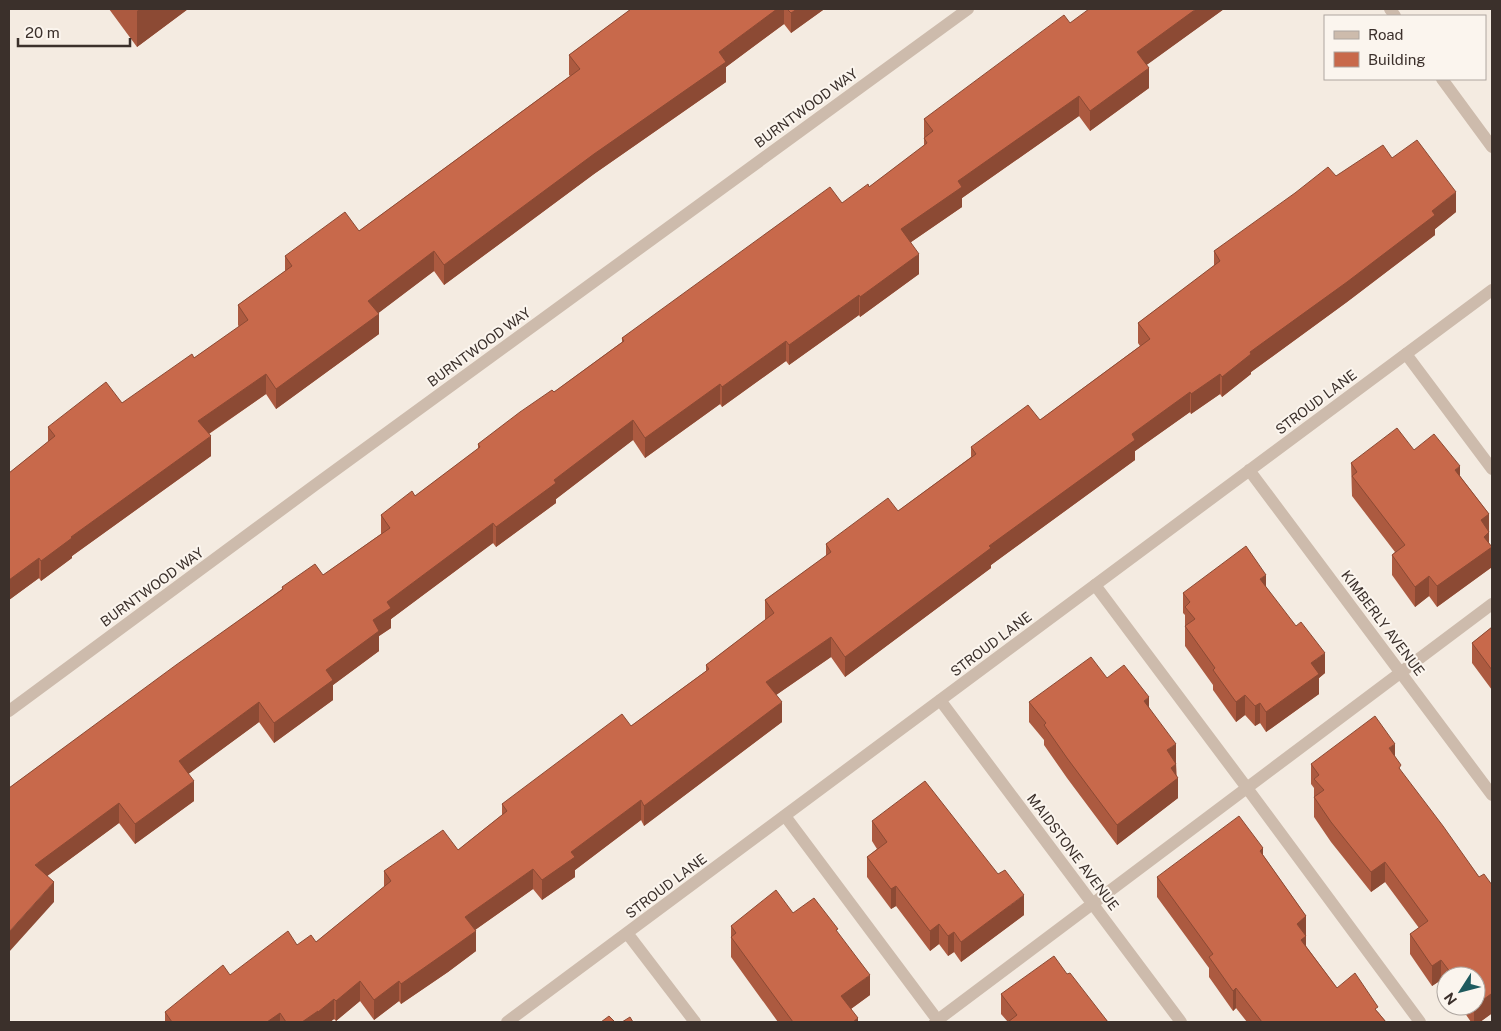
<svg xmlns="http://www.w3.org/2000/svg" width="1501" height="1031" viewBox="0 0 1501 1031" font-family="'Public Sans',sans-serif">
<rect width="100%" height="100%" fill="#f4ebe1"/>
<g fill="none" stroke-linecap="round" stroke-linejoin="round">
<path stroke="#cdbbac" stroke-width="12" d="M 1406,354 L 1492,469
M 1095,585 L 1247,788 L 1420,1022
M 785,816 L 939,1022
M 935,1022 L 1492,604"/>
<path stroke="#cdbbac" stroke-width="12" d="M 1390,9 L 1395,16
M 1442,79 L 1492,147
M 1249,470 L 1492,795
M 940,700 L 1181,1022
M 9,711 L 315,485 L 968,9
M 627,933 L 695,1022
M 507,1022 L 1492,290"/>
</g>
<path fill="#ac5a40" d="M 109,9 L 188,9 L 137,47 Z
M 630,9 L 823,9 L 823,10 L 791,33 L 784,24 L 726,67 L 726,82 L 594,174 L 444,285 L 434,271 L 378,313 L 379,334 L 276,409 L 266,394 L 209,434 L 211,456 L 72,556 L 72,558 L 41,581 L 39,578 L 9,600 L 9,473 L 48,442 L 48,427 L 122,403 L 194,358 L 239,327 L 238,325 L 238,305 L 285,271 L 285,256 L 359,231 L 570,76 L 569,75 L 569,55 L 630,10 Z
M 1224,9 L 1146,65 L 1149,88 L 1090,131 L 1079,116 L 962,198 L 962,207 L 911,242 L 919,274 L 860,317 L 859,315 L 789,365 L 786,361 L 722,407 L 720,404 L 645,458 L 633,440 L 556,499 L 556,503 L 496,547 L 493,543 L 391,619 L 391,628 L 379,636 L 379,651 L 333,685 L 333,700 L 274,743 L 259,722 L 188,774 L 194,801 L 135,844 L 119,823 L 47,876 L 54,902 L 9,788 L 282,589 L 282,587 L 323,575 L 381,534 L 381,515 L 415,496 L 478,449 L 478,444 L 554,392 L 622,342 L 622,338 L 869,187 L 924,146 L 924,119 L 1070,23 Z
M 1392,158 L 1456,212 L 1435,229 L 1435,235 L 1347,302 L 1251,372 L 1251,374 L 1222,397 L 1220,394 L 1191,414 L 1190,412 L 1135,451 L 1135,460 L 991,565 L 991,568 L 845,677 L 831,657 L 776,695 L 782,722 L 644,826 L 641,820 L 575,870 L 575,877 L 542,900 L 533,889 L 475,930 L 476,951 L 448,972 L 401,1004 L 399,1001 L 374,1020 L 360,1001 L 336,1021 L 334,1019 L 330,1022 L 165,1022 L 165,1012 L 230,975 L 297,945 L 316,942 L 384,887 L 384,871 L 458,850 L 502,815 L 502,804 L 631,726 L 706,671 L 706,665 L 765,620 L 765,600 L 826,556 L 826,544 L 898,511 L 971,457 L 971,447 L 1040,420 L 1140,346 L 1138,343 L 1138,323 L 1214,266 L 1214,251 L 1336,176 Z
M 1492,390 L 1492,413 L 1491,411 L 1491,391 Z
M 1414,450 L 1460,476 L 1489,514 L 1489,543 L 1492,567 L 1437,607 L 1429,596 L 1415,607 L 1392,575 L 1392,555 L 1395,552 L 1352,496 L 1351,463 Z
M 1266,587 L 1325,673 L 1319,678 L 1319,694 L 1266,732 L 1260,723 L 1255,726 L 1245,715 L 1236,722 L 1213,690 L 1213,685 L 1185,646 L 1185,615 L 1183,613 L 1183,593 Z
M 1492,627 L 1492,690 L 1472,663 L 1472,643 Z
M 1107,678 L 1149,707 L 1176,763 L 1178,798 L 1117,845 L 1067,778 L 1044,745 L 1044,740 L 1029,722 L 1029,702 Z
M 1395,757 L 1401,772 L 1479,877 L 1492,885 L 1492,1016 L 1491,1014 L 1480,1022 L 1471,1022 L 1460,1006 L 1476,1006 L 1476,976 L 1446,976 L 1446,986 L 1441,980 L 1432,986 L 1410,954 L 1410,934 L 1419,928 L 1385,882 L 1371,892 L 1331,842 L 1314,817 L 1314,788 L 1311,784 L 1311,764 Z
M 872,821 L 1024,915 L 961,962 L 954,952 L 948,956 L 939,944 L 930,951 L 896,906 L 891,909 L 867,877 L 867,857 L 877,849 L 872,841 Z
M 1263,855 L 1306,916 L 1306,946 L 1337,988 L 1378,1012 L 1386,1022 L 1247,1022 L 1236,1008 L 1233,1011 L 1209,977 L 1209,968 L 1157,897 L 1157,877 Z
M 793,913 L 838,933 L 870,995 L 851,1009 L 858,1022 L 778,1022 L 731,957 L 731,926 Z
M 1067,974 L 1108,1022 L 1008,1022 L 1001,1014 L 1001,994 Z"/>
<path fill="#8c4a34" d="M 140,9 L 188,9 L 137,47 L 137,11 Z
M 777,9 L 784,9 L 784,24 L 726,67 L 726,82 L 594,174 L 444,285 L 444,265 L 719,52 Z
M 797,9 L 823,9 L 823,10 L 791,33 L 791,13 Z
M 1196,9 L 1224,9 L 1137,72 L 1137,52 Z
M 1149,68 L 1149,88 L 1090,131 L 1090,111 Z
M 1079,96 L 1079,116 L 962,198 L 962,207 L 901,249 L 901,229 L 958,181 Z
M 1456,192 L 1456,212 L 1435,229 L 1435,235 L 1347,302 L 1251,372 L 1251,374 L 1222,397 L 1222,377 L 1250,352 Z
M 434,251 L 434,271 L 368,321 L 368,301 Z
M 919,254 L 919,274 L 860,317 L 860,297 Z
M 859,295 L 859,315 L 789,365 L 789,345 Z
M 379,314 L 379,334 L 276,409 L 276,389 Z
M 786,341 L 786,361 L 722,407 L 722,387 Z
M 266,374 L 266,394 L 198,441 L 198,421 Z
M 1220,374 L 1220,394 L 1191,414 L 1191,394 Z
M 720,384 L 720,404 L 645,458 L 645,438 Z
M 1190,392 L 1190,412 L 1135,451 L 1135,460 L 991,565 L 991,568 L 845,677 L 845,657 L 989,546 L 1132,434 Z
M 633,420 L 633,440 L 556,499 L 556,503 L 496,547 L 496,527 L 554,480 Z
M 211,436 L 211,456 L 72,556 L 72,558 L 41,581 L 41,561 L 71,537 Z
M 1460,466 L 1460,486 L 1455,470 Z
M 1489,514 L 1489,548 L 1492,547 L 1492,567 L 1437,607 L 1437,586 L 1481,520 Z
M 493,523 L 493,543 L 391,619 L 391,628 L 379,636 L 379,651 L 333,685 L 333,700 L 274,743 L 274,723 L 326,670 L 373,620 L 387,602 Z
M 39,558 L 39,578 L 9,600 L 9,580 Z
M 1266,575 L 1266,595 L 1260,579 Z
M 1429,576 L 1429,596 L 1415,607 L 1415,587 Z
M 831,637 L 831,657 L 766,702 L 766,682 Z
M 1325,653 L 1325,673 L 1319,678 L 1319,694 L 1266,732 L 1266,712 L 1311,663 Z
M 1245,695 L 1245,715 L 1236,722 L 1236,702 Z
M 1149,697 L 1149,717 L 1144,701 Z
M 259,702 L 259,722 L 179,781 L 179,761 Z
M 782,702 L 782,722 L 644,826 L 644,806 Z
M 1260,703 L 1260,723 L 1255,726 L 1255,706 Z
M 1176,744 L 1176,764 L 1167,750 Z
M 1395,744 L 1395,764 L 1389,748 Z
M 1176,764 L 1176,780 L 1178,778 L 1178,798 L 1117,845 L 1117,825 L 1171,768 Z
M 194,781 L 194,801 L 135,844 L 135,824 Z
M 641,800 L 641,820 L 575,870 L 575,877 L 542,900 L 542,880 L 571,852 Z
M 119,803 L 119,823 L 35,885 L 35,865 Z
M 1263,848 L 1263,868 L 1260,851 Z
M 1385,862 L 1385,882 L 1371,892 L 1371,872 Z
M 533,869 L 533,889 L 465,937 L 465,917 Z
M 54,882 L 54,902 L 9,952 L 9,932 Z
M 896,886 L 896,906 L 891,909 L 891,889 Z
M 1024,895 L 1024,915 L 961,962 L 961,942 Z
M 1306,916 L 1306,956 L 1297,924 Z
M 939,924 L 939,944 L 930,951 L 930,931 Z
M 476,931 L 476,951 L 448,972 L 401,1004 L 401,984 Z
M 954,932 L 954,952 L 948,956 L 948,936 Z
M 1441,960 L 1441,980 L 1432,986 L 1432,966 Z
M 870,975 L 870,995 L 841,1016 L 841,996 Z
M 360,981 L 360,1001 L 336,1021 L 336,1001 Z
M 399,981 L 399,1001 L 374,1020 L 374,1000 Z
M 1236,988 L 1236,1008 L 1233,1011 L 1233,991 Z
M 1491,994 L 1491,1014 L 1480,1022 L 1474,1022 L 1474,1006 L 1476,1006 L 1476,1005 Z
M 334,999 L 334,1019 L 330,1022 L 318,1022 L 318,1012 Z
M 318,1011 L 318,1022 L 302,1022 Z
M 280,1013 L 280,1022 L 267,1022 Z
M 858,1018 L 858,1022 L 853,1022 Z"/>
<path fill="#c8694b" stroke="#8c4a34" d="M 631,9 L 777,9 L 719,52 L 726,62 L 594,154 L 444,265 L 434,251 L 368,301 L 379,314 L 276,389 L 266,374 L 198,421 L 211,436 L 71,537 L 72,538 L 41,561 L 39,558 L 9,580 L 9,473 L 55,436 L 48,427 L 106,382 L 122,403 L 192,354 L 194,358 L 248,320 L 238,305 L 292,266 L 285,256 L 345,212 L 359,231 L 580,69 L 569,55 Z
M 787,9 L 797,9 L 791,13 Z
M 1089,9 L 1196,9 L 1137,52 L 1149,68 L 1090,111 L 1079,96 L 958,181 L 962,187 L 901,229 L 919,254 L 860,297 L 859,295 L 789,345 L 786,341 L 722,387 L 720,384 L 645,438 L 633,420 L 554,480 L 556,483 L 496,527 L 493,523 L 387,602 L 391,608 L 373,620 L 379,631 L 326,670 L 333,680 L 274,723 L 259,702 L 179,761 L 194,781 L 135,824 L 119,803 L 35,865 L 54,882 L 9,932 L 9,788 L 176,665 L 283,589 L 282,587 L 315,564 L 323,575 L 390,528 L 381,515 L 412,491 L 415,496 L 480,447 L 478,444 L 520,412 L 552,390 L 554,392 L 624,341 L 622,338 L 830,187 L 842,203 L 868,184 L 869,187 L 927,143 L 924,138 L 933,131 L 924,119 L 1064,15 L 1070,23 Z
M 1417,140 L 1456,192 L 1432,211 L 1435,215 L 1347,282 L 1250,352 L 1251,354 L 1222,377 L 1220,374 L 1191,394 L 1190,392 L 1132,434 L 1135,440 L 989,546 L 991,548 L 845,657 L 831,637 L 766,682 L 782,702 L 644,806 L 641,800 L 571,852 L 575,857 L 542,880 L 533,869 L 465,917 L 476,931 L 448,951 L 401,984 L 399,981 L 374,1000 L 360,981 L 336,1001 L 334,999 L 318,1012 L 318,1011 L 302,1022 L 286,1022 L 280,1013 L 267,1022 L 172,1022 L 165,1012 L 223,965 L 230,975 L 288,931 L 297,945 L 311,935 L 316,942 L 391,881 L 384,871 L 443,830 L 458,850 L 507,811 L 502,804 L 622,714 L 631,726 L 709,669 L 706,665 L 774,613 L 765,600 L 831,552 L 826,544 L 888,498 L 898,511 L 976,454 L 971,447 L 1028,405 L 1040,420 L 1150,339 L 1138,323 L 1220,261 L 1214,251 L 1295,193 L 1328,167 L 1336,176 L 1383,145 L 1392,158 Z
M 1397,428 L 1414,450 L 1434,434 L 1460,466 L 1455,470 L 1489,514 L 1481,520 L 1489,532 L 1484,537 L 1492,547 L 1437,586 L 1429,576 L 1415,587 L 1392,555 L 1405,545 L 1352,476 L 1357,472 L 1351,463 Z
M 1246,546 L 1266,575 L 1260,579 L 1296,626 L 1301,622 L 1325,653 L 1311,663 L 1319,674 L 1266,712 L 1260,703 L 1255,706 L 1245,695 L 1236,702 L 1213,670 L 1215,668 L 1185,626 L 1195,619 L 1185,607 L 1190,602 L 1183,593 Z
M 1492,627 L 1492,670 L 1472,643 Z
M 1091,657 L 1107,678 L 1124,665 L 1149,697 L 1144,701 L 1176,744 L 1167,750 L 1176,764 L 1171,768 L 1178,778 L 1117,825 L 1067,758 L 1044,725 L 1046,723 L 1029,702 Z
M 1375,716 L 1395,744 L 1389,748 L 1401,765 L 1399,768 L 1443,826 L 1479,877 L 1484,874 L 1492,885 L 1492,996 L 1491,994 L 1476,1005 L 1476,976 L 1453,976 L 1441,960 L 1432,966 L 1410,934 L 1428,921 L 1385,862 L 1371,872 L 1331,822 L 1314,797 L 1324,790 L 1314,779 L 1319,775 L 1311,764 Z
M 925,781 L 998,874 L 1005,870 L 1024,895 L 961,942 L 954,932 L 948,936 L 939,924 L 930,931 L 896,886 L 891,889 L 867,857 L 887,842 L 872,821 Z
M 1239,816 L 1263,848 L 1260,851 L 1306,916 L 1297,924 L 1306,936 L 1301,940 L 1337,988 L 1355,973 L 1378,1007 L 1375,1009 L 1386,1022 L 1262,1022 L 1236,988 L 1233,991 L 1209,957 L 1213,954 L 1157,877 Z
M 776,890 L 793,913 L 814,898 L 838,929 L 836,930 L 870,975 L 841,996 L 858,1018 L 853,1022 L 793,1022 L 731,937 L 736,933 L 731,926 Z
M 1054,956 L 1067,974 L 1070,973 L 1108,1022 L 1008,1022 L 1017,1015 L 1001,994 Z
M 609,1016 L 615,1022 L 601,1022 Z
M 630,1017 L 633,1022 L 622,1022 Z"/>
<g text-anchor="middle" dominant-baseline="central" stroke-width="4" stroke-linejoin="round" paint-order="stroke">
<g font-size="14" fill="#3b302b" stroke="#fbf5ee">
<text transform="translate(806 108) rotate(-36)">BURNTWOOD WAY</text>
<text transform="translate(479 347) rotate(-36)">BURNTWOOD WAY</text>
<text transform="translate(1316 402) rotate(-37)">STROUD LANE</text>
<text transform="translate(152 587) rotate(-36)">BURNTWOOD WAY</text>
<text transform="translate(1383 623) rotate(53)">KIMBERLY AVENUE</text>
<text transform="translate(991 644) rotate(-37)">STROUD LANE</text>
<text transform="translate(1073 852) rotate(53)">MAIDSTONE AVENUE</text>
<text transform="translate(666 886) rotate(-37)">STROUD LANE</text>
</g>
</g>
<rect width="1501" height="1031" fill="none" stroke="#3b302b" stroke-width="20"/>
<rect x="1324" y="15" width="162" height="65" fill="#fbf5ee" stroke="#aea6a0"/>
<rect x="1334" y="31" width="25" height="8" fill="#cdbbac" stroke="#aea6a0"/>
<text x="1368" y="40" font-size="15" fill="#3b302b">Road</text>
<rect x="1334" y="52" width="25" height="15" fill="#c8694b" stroke="#aea6a0"/>
<text x="1368" y="65" font-size="15" fill="#3b302b">Building</text>
<g transform="translate(1461 991) rotate(234)"><circle r="24" fill="#fbf5ee" stroke="#aea6a0"/>
<path d="M0-4L9 19L0 12L-9 19Z" fill="#1f5a5e"/>
<text y="-8" font-size="14" font-weight="bold" text-anchor="middle" fill="#3b302b">N</text>
</g>
<path d="M18 38v8h112v-8" fill="none" stroke="#3b302b" stroke-width="2.5"/>
<text x="25" y="38" font-size="15" fill="#3b302b" stroke="#fbf5ee" stroke-width="4" paint-order="stroke">20 m</text>
</svg>
